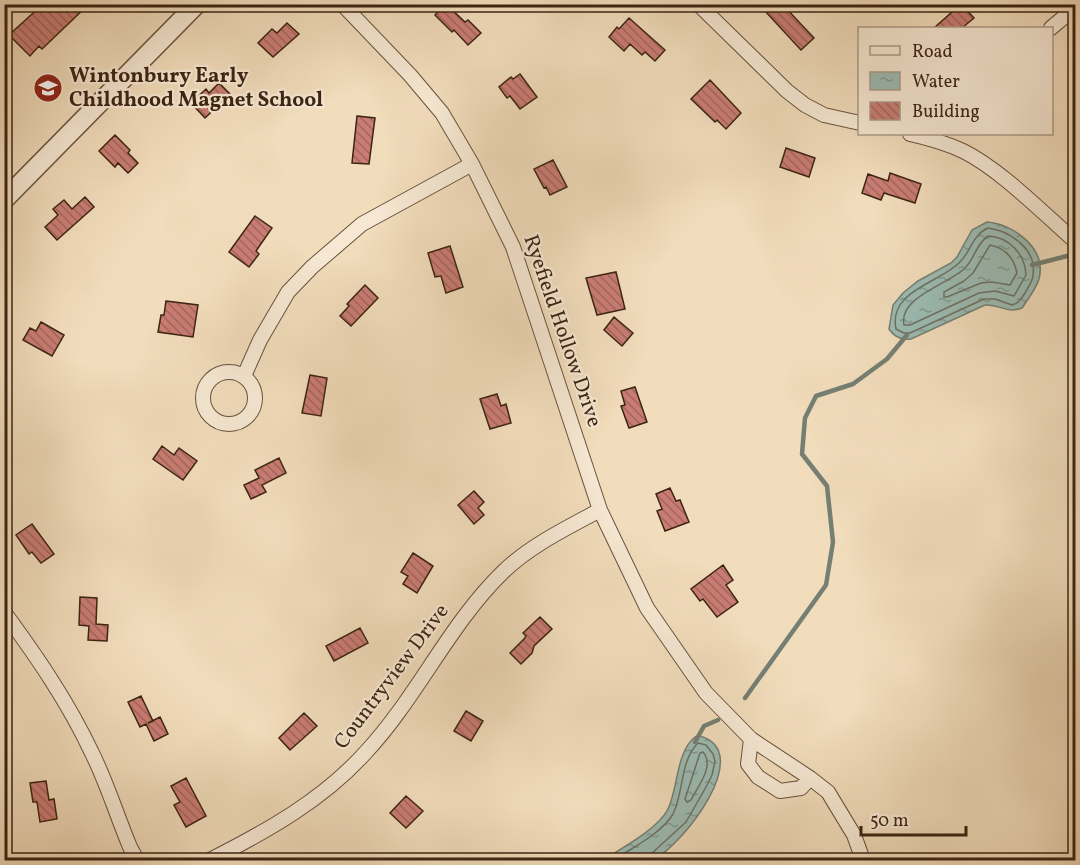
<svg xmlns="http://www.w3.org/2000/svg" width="1080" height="865" viewBox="0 0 1080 865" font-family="Vollkorn,serif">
<defs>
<pattern id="water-ripples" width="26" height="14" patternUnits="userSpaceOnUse" patternTransform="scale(1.5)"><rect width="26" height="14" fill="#9bbbb3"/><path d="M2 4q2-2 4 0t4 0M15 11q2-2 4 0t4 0" fill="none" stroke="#809890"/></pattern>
<pattern id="building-back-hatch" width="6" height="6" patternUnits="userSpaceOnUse" patternTransform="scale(1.5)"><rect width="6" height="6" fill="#c97c73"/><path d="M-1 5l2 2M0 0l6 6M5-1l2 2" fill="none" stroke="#a4655d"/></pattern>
</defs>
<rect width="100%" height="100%" fill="#f1dcbb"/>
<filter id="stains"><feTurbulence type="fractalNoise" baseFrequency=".00333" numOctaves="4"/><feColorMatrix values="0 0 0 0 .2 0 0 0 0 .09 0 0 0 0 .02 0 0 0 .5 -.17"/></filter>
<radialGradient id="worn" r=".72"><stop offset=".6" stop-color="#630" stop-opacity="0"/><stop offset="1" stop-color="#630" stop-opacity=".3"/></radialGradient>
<path fill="url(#water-ripples)" stroke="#757f73" stroke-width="1.5" d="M 987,222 C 1013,224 1047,248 1039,279 C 1036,289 1028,299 1022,308 C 1006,314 1001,304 985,305 L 911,339 C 902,340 894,337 889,329 L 893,305 L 903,293 L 918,281 L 951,263 L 957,257 L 972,230 Z
M 700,736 C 756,752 682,846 654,859 C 644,864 615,861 603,860 C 622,848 658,829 668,809 C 678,789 676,752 695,737 Z"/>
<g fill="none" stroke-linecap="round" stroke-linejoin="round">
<path stroke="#6c7063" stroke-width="1.5" d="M 988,228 C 1010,231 1037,249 1033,275 C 1033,281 1028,287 1025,293 C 1021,299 1019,303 1012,305 L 995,299 L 984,299 L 910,333 L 904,333 L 896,329 C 888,291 939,283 959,263 C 971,252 972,235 988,228 Z
M 988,236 C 1009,237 1025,254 1026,275 L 1014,296 L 995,291 L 979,293 L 910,325 L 904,325 C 898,296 951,284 966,267 C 975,257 977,243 988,236 Z
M 990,245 C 1005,248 1014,258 1017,273 L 1010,285 L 992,282 L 981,283 L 947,297 L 944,297 L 944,292 L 964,281 L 973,273 Z
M 703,752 C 715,766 698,786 691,800 L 687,802 L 685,799 L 700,753 Z
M 614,860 C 633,847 661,834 673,814 C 684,792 680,760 698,743 L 706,745 L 713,754 L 715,761 L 712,775 L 706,787 L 686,822 L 651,854 L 649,860"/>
<path stroke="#757f73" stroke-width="4.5" d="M 1032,265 L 1067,256
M 745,698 L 826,585 L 833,542 L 827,486 L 802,454 L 805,418 L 816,396 L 853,384 L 887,359 L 907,335
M 695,742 L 704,726 L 718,720"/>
</g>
<path fill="url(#building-back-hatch)" stroke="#3c2413" stroke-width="1.5" d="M 43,4 L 89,4 L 42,49 L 39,46 L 30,56 L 9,35 Z
M 446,4 L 465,22 L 468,20 L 481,33 L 468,45 L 454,30 L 452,32 L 435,15 Z
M 772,4 L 782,4 L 814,38 L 801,50 L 765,11 Z
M 961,4 L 974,18 L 962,28 L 934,28 Z
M 629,18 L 665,50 L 655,61 L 645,52 L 642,55 L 630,44 L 624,51 L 609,37 L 617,27 L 619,29 Z
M 287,23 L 299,34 L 273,57 L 258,43 L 272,29 L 277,33 Z
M 520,74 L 537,97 L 520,109 L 510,96 L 507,98 L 499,87 L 511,77 L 513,79 Z
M 710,80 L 741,113 L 726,129 L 717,120 L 715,122 L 691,99 Z
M 219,83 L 230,94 L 205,118 L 191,103 L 206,89 L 209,93 Z
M 357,116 L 375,118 L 369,164 L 352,163 Z
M 115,135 L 130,150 L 128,153 L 138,163 L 128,173 L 118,163 L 115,167 L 99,151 Z
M 786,148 L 815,158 L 809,177 L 780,167 Z
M 553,160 L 567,187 L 550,195 L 546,187 L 544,188 L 534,169 Z
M 890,173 L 921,184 L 915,203 L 884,193 L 881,200 L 862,193 L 868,174 L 888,181 Z
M 85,197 L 94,207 L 57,240 L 45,227 L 58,215 L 53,209 L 64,200 L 72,209 Z
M 255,216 L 272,228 L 256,251 L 259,254 L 249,267 L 229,252 Z
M 450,246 L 463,287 L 446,293 L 441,276 L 435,277 L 428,253 Z
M 616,272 L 625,309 L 597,315 L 586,278 Z
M 365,285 L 378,298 L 351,326 L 340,316 L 349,306 L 347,304 Z
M 166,301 L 198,305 L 193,337 L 158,332 L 161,315 L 164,315 Z
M 614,317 L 633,333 L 622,346 L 604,330 Z
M 41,322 L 64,335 L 52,356 L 23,340 L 30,328 L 36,331 Z
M 310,375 L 327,378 L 321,416 L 302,413 Z
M 635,387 L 647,422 L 629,428 L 621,406 L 625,405 L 621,391 Z
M 497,394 L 501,406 L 506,404 L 511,423 L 490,429 L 480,399 Z
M 162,446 L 174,455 L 179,448 L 197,461 L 183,480 L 153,459 Z
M 279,458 L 286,473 L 262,485 L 266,492 L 251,499 L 244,485 L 259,478 L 255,470 Z
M 670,488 L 676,501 L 680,500 L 689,522 L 665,531 L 657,511 L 662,509 L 656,494 Z
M 474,491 L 484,502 L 478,508 L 484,515 L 474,524 L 458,505 Z
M 32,524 L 54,554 L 41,563 L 32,552 L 29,554 L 16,535 Z
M 413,553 L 433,566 L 417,593 L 403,584 L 408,576 L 401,572 Z
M 723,565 L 733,580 L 726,585 L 738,602 L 717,617 L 703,599 L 700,601 L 691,589 Z
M 80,597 L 97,598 L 96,624 L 108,625 L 107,641 L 88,640 L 89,626 L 79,625 Z
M 540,617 L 552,629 L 534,646 L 532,653 L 521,664 L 510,653 L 524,639 L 526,636 L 523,633 Z
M 360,628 L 368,643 L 334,661 L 326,646 Z
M 141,696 L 153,721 L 148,723 L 160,717 L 168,734 L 154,741 L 146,724 L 140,727 L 128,702 Z
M 466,711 L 483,721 L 471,741 L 454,731 Z
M 304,713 L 317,726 L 290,750 L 279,738 Z
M 186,778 L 206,816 L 186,827 L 174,805 L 180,802 L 171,786 Z
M 46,781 L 49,800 L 54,799 L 57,819 L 40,822 L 37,802 L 33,802 L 30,783 Z
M 406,796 L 423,811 L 406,828 L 390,813 Z"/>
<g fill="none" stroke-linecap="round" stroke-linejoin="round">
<g stroke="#69523d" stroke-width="16">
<path id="minor" d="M 342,4 L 410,75 L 442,113 L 472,164 L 513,247 L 600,510 L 647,608 L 706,693 L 751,739 L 810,778
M 698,4 L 787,91 L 805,105 L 824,115 L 860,123
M 1051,28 L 1076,7
M 910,134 C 928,138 946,143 963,151 C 1000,169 1044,214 1076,242
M203 398a26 26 0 1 1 52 0a26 26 0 1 1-52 0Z
M 244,376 L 260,340 L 288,292 L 312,267 L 362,224 L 472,164
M 4,612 C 37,657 68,702 92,753 C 107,783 117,816 130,847 L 137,860
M 751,739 L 748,764 L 758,777 L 780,791 L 801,788 L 810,778 L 828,792 L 854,835 L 863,860
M 210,860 C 267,831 323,800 366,752 C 418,696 449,624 504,571 C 531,545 567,528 600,510"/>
</g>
<g stroke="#69523d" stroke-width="21">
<path id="tertiary" d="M 4,200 L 197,4"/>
</g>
<use href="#minor" stroke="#f6e8d3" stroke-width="14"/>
<use href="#tertiary" stroke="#f6e8d3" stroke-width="18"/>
</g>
<defs>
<g id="school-disc" transform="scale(1.5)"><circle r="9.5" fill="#8f2418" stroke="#f6e8d3"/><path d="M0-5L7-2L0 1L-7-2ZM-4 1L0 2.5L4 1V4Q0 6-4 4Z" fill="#fff"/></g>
</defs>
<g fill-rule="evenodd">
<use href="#school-disc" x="48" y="88"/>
</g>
<g text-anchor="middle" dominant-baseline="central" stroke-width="4.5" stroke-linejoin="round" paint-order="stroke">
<g font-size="21" font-weight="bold" fill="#3c2413" stroke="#f6e8d3" text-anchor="start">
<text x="69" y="76">Wintonbury Early<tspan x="69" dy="24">Childhood Magnet School</tspan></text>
</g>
<g font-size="21" fill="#3c2413" stroke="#f6e8d3">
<text transform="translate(562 331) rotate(71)">Ryefield Hollow Drive</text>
<text transform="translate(392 677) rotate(-53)">Countryview Drive</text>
</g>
</g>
<rect width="1080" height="865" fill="none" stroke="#f1dcbb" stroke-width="24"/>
<rect x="6" y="6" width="1068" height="853" fill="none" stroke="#3c2413" stroke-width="3"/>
<rect x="12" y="12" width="1056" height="841" fill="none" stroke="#3c2413" stroke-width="1.5"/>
<rect x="858" y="27" width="195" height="108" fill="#f6e8d3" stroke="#ac9a86" stroke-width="1.5"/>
<rect x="870" y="46" width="30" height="9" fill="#f6e8d3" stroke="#ac9a86" stroke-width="1.5"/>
<text x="912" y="57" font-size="18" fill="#3c2413">Road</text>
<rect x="870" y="72" width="30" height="18" fill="url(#water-ripples)" stroke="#ac9a86" stroke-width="1.5"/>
<text x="912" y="87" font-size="18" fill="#3c2413">Water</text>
<rect x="870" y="102" width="30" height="18" fill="url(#building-back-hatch)" stroke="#ac9a86" stroke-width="1.5"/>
<text x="912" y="117" font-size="18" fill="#3c2413">Building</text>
<path d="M861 826v9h105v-9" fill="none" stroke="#3c2413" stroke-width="3"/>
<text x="870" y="826" font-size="18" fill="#3c2413" stroke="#f6e8d3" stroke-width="4.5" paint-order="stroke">50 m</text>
<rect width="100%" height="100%" filter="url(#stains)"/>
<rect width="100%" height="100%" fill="url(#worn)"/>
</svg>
